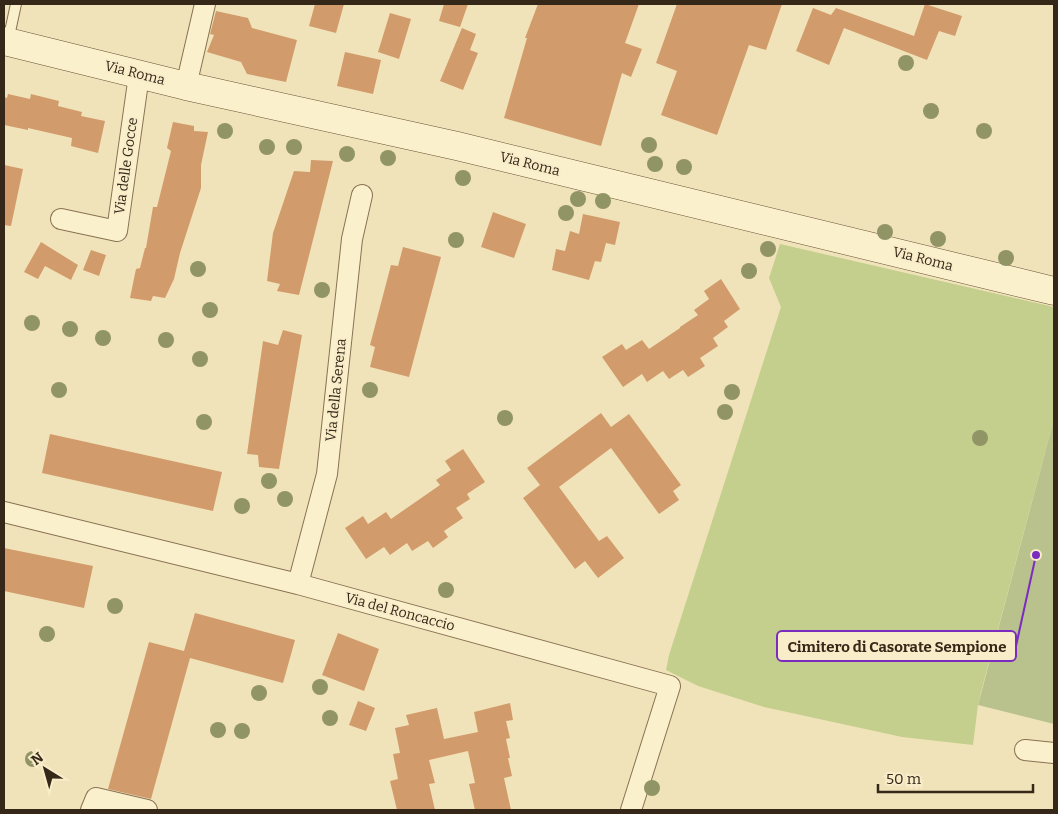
<svg xmlns="http://www.w3.org/2000/svg" width="1058" height="814" viewBox="0 0 1058 814" font-family="Bitter,serif">
<rect width="100%" height="100%" fill="#f1e3b9"/>
<path fill="#c4cf8d" d="M 780,244 L 1054,307 L 1054,419 L 981,692 L 978,705 L 973,745 L 902,737 L 764,707 L 698,686 L 666,670 L 669,655 L 781,307 L 769,278 Z"/>
<path fill="#b9c28d" d="M 1054,419 L 1054,724 L 978,705 Z"/>
<path fill="#d29b6b" d="M 315,4 L 344,4 L 336,33 L 309,26 Z
M 444,4 L 468,4 L 460,27 L 439,21 Z
M 538,4 L 639,4 L 625,43 L 642,49 L 631,77 L 622,73 L 601,146 L 504,118 L 527,38 L 525,38 Z
M 677,4 L 782,4 L 766,50 L 749,45 L 717,135 L 661,115 L 677,71 L 656,63 Z
M 925,4 L 962,16 L 955,36 L 939,31 L 927,60 L 844,28 L 829,65 L 796,51 L 813,8 L 831,15 L 836,8 L 914,36 Z
M 216,11 L 248,18 L 252,28 L 297,40 L 286,82 L 247,74 L 241,62 L 207,52 L 214,35 L 210,34 Z
M 390,13 L 411,19 L 399,59 L 378,52 Z
M 462,28 L 476,34 L 470,50 L 478,53 L 463,90 L 440,81 Z
M 345,52 L 381,60 L 373,94 L 337,86 Z
M 8,94 L 30,99 L 31,94 L 59,101 L 58,106 L 82,112 L 81,116 L 105,121 L 98,153 L 71,146 L 72,138 L 28,128 L 28,130 L 4,125 L 4,97 L 7,98 Z
M 173,122 L 194,126 L 194,131 L 208,132 L 201,165 L 201,188 L 180,253 L 174,279 L 165,298 L 153,296 L 151,301 L 130,298 L 136,269 L 140,268 L 145,248 L 146,248 L 153,207 L 157,207 L 171,151 L 167,148 Z
M 311,160 L 333,161 L 299,295 L 277,291 L 280,284 L 267,281 L 273,233 L 294,171 L 310,172 Z
M 4,165 L 23,169 L 11,226 L 4,225 Z
M 493,212 L 526,224 L 514,258 L 481,247 Z
M 583,214 L 620,222 L 615,245 L 606,243 L 601,262 L 595,261 L 589,280 L 552,270 L 556,249 L 565,251 L 570,231 L 579,234 Z
M 41,242 L 78,265 L 71,280 L 45,266 L 38,279 L 24,272 Z
M 403,247 L 441,257 L 409,377 L 370,367 L 375,347 L 370,345 L 391,265 L 398,266 Z
M 91,250 L 106,255 L 99,276 L 83,270 Z
M 721,279 L 740,309 L 724,321 L 728,327 L 713,338 L 718,346 L 700,358 L 705,366 L 688,377 L 683,370 L 669,379 L 663,371 L 647,382 L 642,374 L 623,387 L 602,357 L 622,344 L 626,350 L 642,340 L 649,349 L 680,328 L 680,327 L 698,315 L 694,310 L 709,299 L 704,291 Z
M 283,330 L 302,335 L 279,469 L 259,467 L 258,455 L 247,454 L 263,341 L 278,345 Z
M 601,413 L 611,427 L 629,414 L 681,485 L 673,491 L 679,500 L 659,514 L 611,448 L 559,487 L 599,541 L 607,536 L 624,558 L 598,578 L 585,561 L 575,569 L 523,498 L 540,485 L 527,468 Z
M 50,434 L 222,472 L 213,511 L 42,473 Z
M 463,449 L 485,482 L 467,494 L 470,499 L 456,508 L 463,518 L 444,531 L 448,537 L 433,548 L 428,541 L 412,551 L 407,543 L 390,555 L 384,547 L 366,559 L 345,528 L 363,516 L 368,524 L 386,512 L 391,519 L 440,485 L 436,480 L 451,470 L 445,461 Z
M 4,548 L 93,566 L 84,608 L 4,591 Z
M 195,613 L 295,640 L 283,683 L 190,658 L 151,799 L 108,789 L 149,642 L 184,651 Z
M 338,633 L 379,649 L 364,691 L 322,675 Z
M 358,701 L 375,708 L 366,731 L 349,725 Z
M 510,703 L 513,720 L 506,721 L 510,738 L 506,739 L 510,758 L 508,758 L 512,776 L 504,778 L 511,810 L 475,810 L 469,784 L 475,783 L 468,751 L 429,760 L 435,783 L 429,784 L 435,810 L 397,810 L 390,781 L 398,779 L 393,754 L 400,753 L 395,728 L 409,725 L 406,715 L 437,708 L 444,739 L 478,732 L 474,712 Z"/>
<g fill="none" stroke-linecap="round" stroke-linejoin="round">
<g stroke="#887253" stroke-width="12">
<path id="lane" d="M 8,41 L 16,4"/>
</g>
<g stroke="#887253" stroke-width="22">
<path id="street" d="M 186,86 L 205,4
M 61,219 L 117,231 L 139,75
M 4,512 L 298,584 L 670,686 L 631,810
M 298,584 L 327,474 L 352,239 L 362,195
M 1025,750 L 1054,753
M 91,810 L 96,798 L 147,810"/>
</g>
<g stroke="#695236" stroke-width="29">
<path id="secondary" d="M 4,41 L 186,86 L 457,146 L 1054,291"/>
</g>
<use href="#lane" stroke="#fbf0cc" stroke-width="10"/>
<use href="#street" stroke="#fbf0cc" stroke-width="20"/>
<use href="#secondary" stroke="#fbf0cc" stroke-width="28"/>
</g>
<g fill="#919464">
<circle cx="906" cy="63" r="8"/>
<circle cx="931" cy="111" r="8"/>
<circle cx="225" cy="131" r="8"/>
<circle cx="984" cy="131" r="8"/>
<circle cx="649" cy="145" r="8"/>
<circle cx="267" cy="147" r="8"/>
<circle cx="294" cy="147" r="8"/>
<circle cx="347" cy="154" r="8"/>
<circle cx="388" cy="158" r="8"/>
<circle cx="655" cy="164" r="8"/>
<circle cx="684" cy="167" r="8"/>
<circle cx="463" cy="178" r="8"/>
<circle cx="578" cy="199" r="8"/>
<circle cx="603" cy="201" r="8"/>
<circle cx="566" cy="213" r="8"/>
<circle cx="885" cy="232" r="8"/>
<circle cx="938" cy="239" r="8"/>
<circle cx="456" cy="240" r="8"/>
<circle cx="768" cy="249" r="8"/>
<circle cx="1006" cy="258" r="8"/>
<circle cx="198" cy="269" r="8"/>
<circle cx="749" cy="271" r="8"/>
<circle cx="322" cy="290" r="8"/>
<circle cx="210" cy="310" r="8"/>
<circle cx="32" cy="323" r="8"/>
<circle cx="70" cy="329" r="8"/>
<circle cx="103" cy="338" r="8"/>
<circle cx="166" cy="340" r="8"/>
<circle cx="200" cy="359" r="8"/>
<circle cx="59" cy="390" r="8"/>
<circle cx="370" cy="390" r="8"/>
<circle cx="732" cy="392" r="8"/>
<circle cx="725" cy="412" r="8"/>
<circle cx="505" cy="418" r="8"/>
<circle cx="204" cy="422" r="8"/>
<circle cx="980" cy="438" r="8"/>
<circle cx="269" cy="481" r="8"/>
<circle cx="285" cy="499" r="8"/>
<circle cx="242" cy="506" r="8"/>
<circle cx="446" cy="590" r="8"/>
<circle cx="115" cy="606" r="8"/>
<circle cx="47" cy="634" r="8"/>
<circle cx="320" cy="687" r="8"/>
<circle cx="259" cy="693" r="8"/>
<circle cx="330" cy="718" r="8"/>
<circle cx="218" cy="730" r="8"/>
<circle cx="242" cy="731" r="8"/>
<circle cx="33" cy="759" r="8"/>
<circle cx="652" cy="788" r="8"/>
</g>
<g text-anchor="middle" dominant-baseline="central" stroke-width="4" stroke-linejoin="round" paint-order="stroke">
<g font-size="14" fill="#352819" stroke="#f8ecc9">
<text transform="translate(135 73) rotate(14)">Via Roma</text>
<text transform="translate(530 164) rotate(14)">Via Roma</text>
<text transform="translate(126 166) rotate(-82)">Via delle Gocce</text>
<text transform="translate(923 259) rotate(14)">Via Roma</text>
<text transform="translate(336 390) rotate(-84)">Via della Serena</text>
<text transform="translate(400 612) rotate(15)">Via del Roncaccio</text>
</g>
</g>
<path fill="none" stroke="#7b2cbf" stroke-width="2" d="M1036 555L1016 646"/>
<circle fill="#7b2cbf" stroke="#f8ecc9" stroke-width="2" cx="1036" cy="555" r="5"/>
<rect fill="#f8ecc9" stroke="#7b2cbf" stroke-width="2" x="777" y="631" width="239" height="30" rx="5"/>
<g font-size="15" text-anchor="middle" font-weight="bold" fill="#352819">
<text x="897" y="652">Cimitero di Casorate Sempione</text>
</g>
<rect width="1058" height="814" fill="none" stroke="#352819" stroke-width="10"/>
<g transform="translate(45 769) rotate(323)" stroke="#f8ecc9" stroke-width="4" paint-order="stroke">
<path d="M0-4L9 19L0 12L-9 19Z" fill="#352819"/>
<text y="-8" font-size="14" font-weight="bold" text-anchor="middle" fill="#352819">N</text>
</g>
<path d="M878 784v8h155v-8" fill="none" stroke="#352819" stroke-width="2.5"/>
<text x="886" y="784" font-size="15" fill="#352819" stroke="#f8ecc9" stroke-width="4" paint-order="stroke">50 m</text>
</svg>
